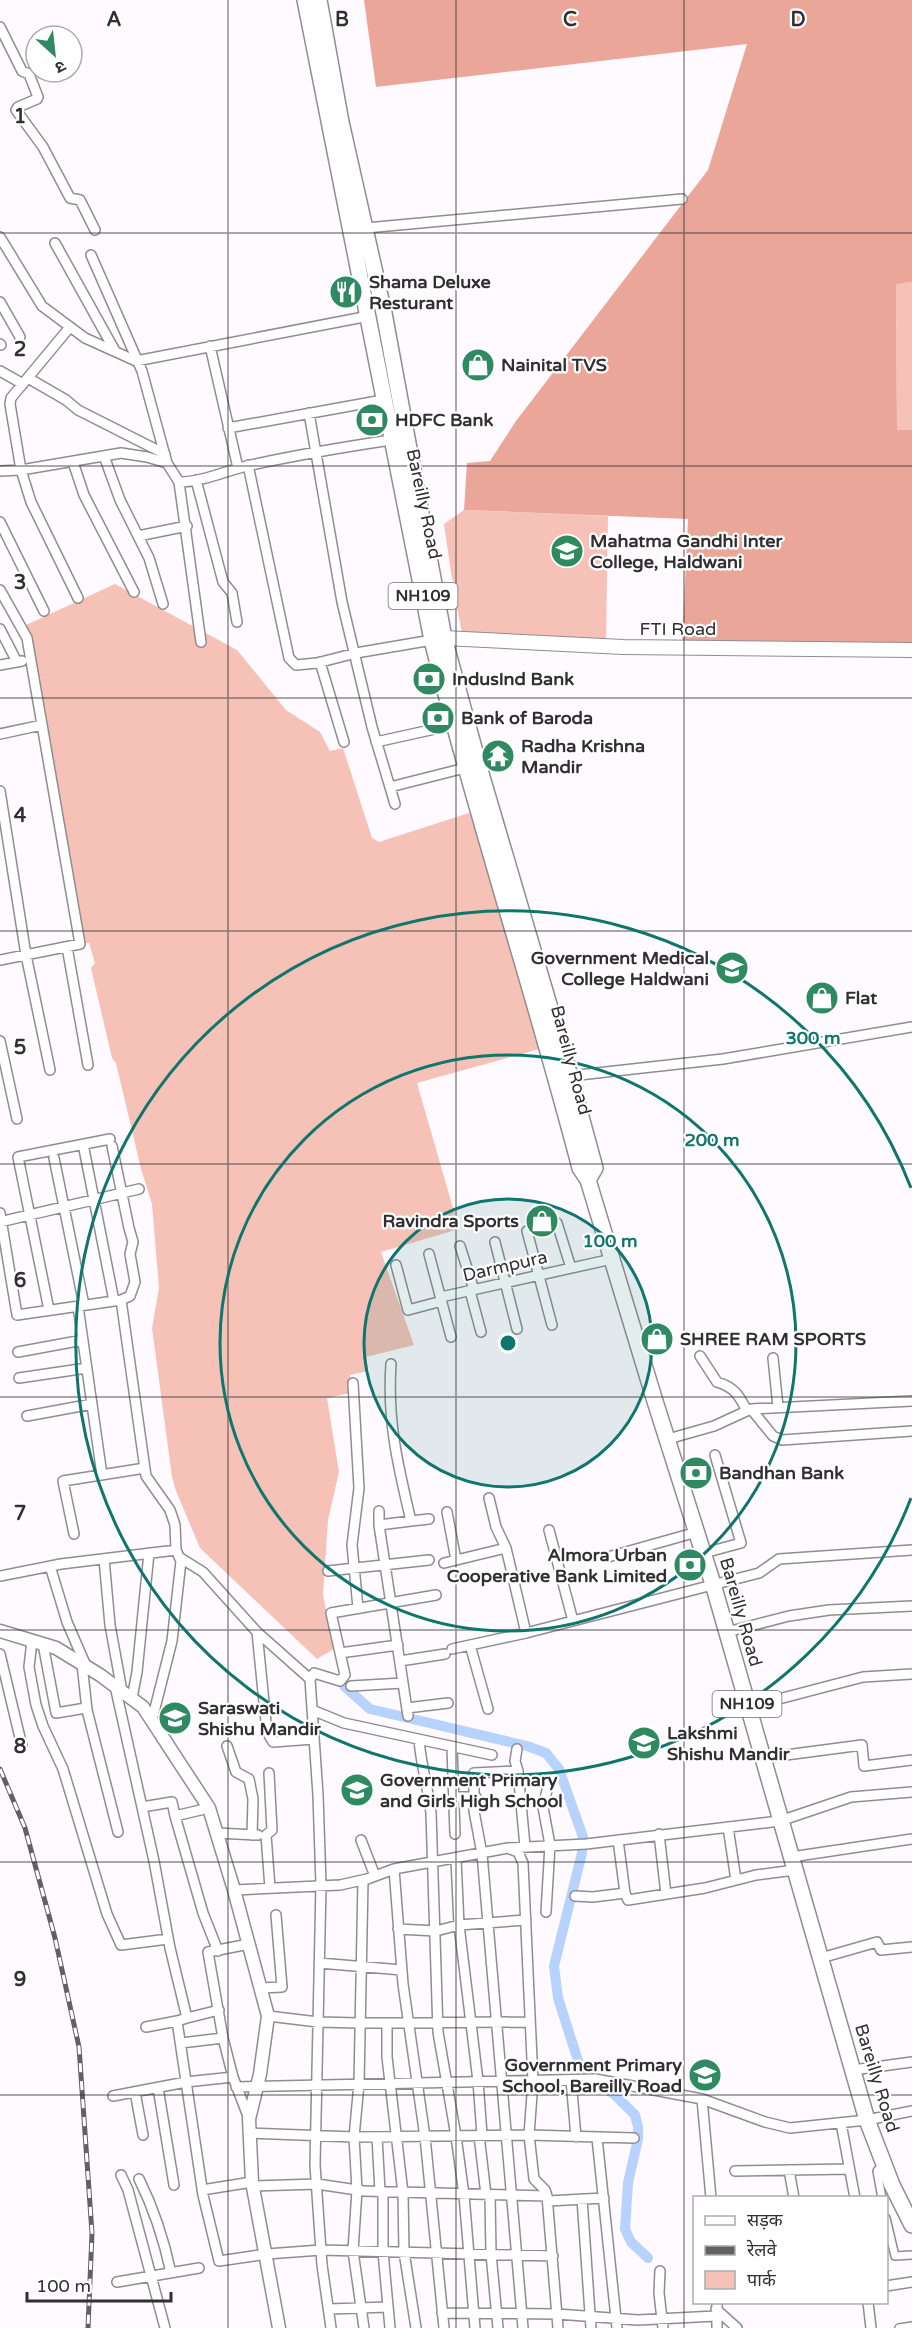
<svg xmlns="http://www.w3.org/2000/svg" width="912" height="2328" viewBox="0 0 912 2328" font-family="'Varela Round','Noto Sans Devanagari',sans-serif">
<rect width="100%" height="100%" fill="#fffaff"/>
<path fill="#f6c2b7" d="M 912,282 L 912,430 L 897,430 L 896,283 Z
M 464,510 L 608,516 L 606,640 L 462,633 L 453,587 L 454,586 L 453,579 L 452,579 L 444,524 Z
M 115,584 L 237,650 L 286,710 L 320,732 L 330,751 L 343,748 L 372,838 L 379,842 L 472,812 L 543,1048 L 417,1083 L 459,1229 L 381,1252 L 414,1345 L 366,1357 L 368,1371 L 350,1375 L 350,1393 L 327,1398 L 339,1472 L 328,1520 L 323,1595 L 334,1649 L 317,1659 L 200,1548 L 176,1491 L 172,1477 L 152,1328 L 159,1288 L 152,1204 L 141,1169 L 116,1063 L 112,1058 L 91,968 L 95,963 L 89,943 L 85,943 L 40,680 L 30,638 L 24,626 Z"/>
<path fill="#eaa799" d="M 364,0 L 912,0 L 912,282 L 896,284 L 897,430 L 912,430 L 912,642 L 682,643 L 688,519 L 464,510 L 467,463 L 490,461 L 516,421 L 708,170 L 747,44 L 376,87 Z"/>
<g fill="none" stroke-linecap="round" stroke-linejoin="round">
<path stroke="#b7d2fc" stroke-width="10" d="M 344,1686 L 370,1709 L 527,1746 L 546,1753 L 559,1769 L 583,1837 L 582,1853 L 554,1966 L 558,1998 L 580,2067 L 597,2084 L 614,2094 L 635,2115 L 638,2127 L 638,2139 L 628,2183 L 625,2229 L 631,2242 L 648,2258"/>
<g stroke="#908c90" stroke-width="10">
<path id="pedestrian" d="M 882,2198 L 877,2171 L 883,2164
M 886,2218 L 895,2256 L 912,2255
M 899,2328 L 912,2326"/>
</g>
<g stroke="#908c90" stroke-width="12">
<path id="minor" d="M 0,27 L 22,71 L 29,74 L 38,97 L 37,99 L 18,107 L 16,110 L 43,147 L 70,198 L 80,200 L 95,230
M 366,228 L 682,199
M 0,237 L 42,306 L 85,338 L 136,361 L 369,316
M 55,243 L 115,351
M 91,255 L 142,371 L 167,463 L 179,482 C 204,482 227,470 251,465 C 297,455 344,447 391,440
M 0,302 L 20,337
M 70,327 L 11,398 L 10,404 L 21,470 L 31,502 L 78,598
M 0,344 L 1,345
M 210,346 L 238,468
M 0,371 L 23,384
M 28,378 L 66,400 L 78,410 L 165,454
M 309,413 L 342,602 L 372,727 L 395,804
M 228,428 L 383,400
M 104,456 L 120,500 L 149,558 L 163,604
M 73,462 L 84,495 L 134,592
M 248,465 L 289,658 L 296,665 L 317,663 L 356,653 L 432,640
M 0,471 L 21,470 L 121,453 L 147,457 L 167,463
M 196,480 L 223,582 L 232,593 L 237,622
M 179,482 L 201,642
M 0,522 L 44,611
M 138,536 L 187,526
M 0,590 L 27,638 L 80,944 L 0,960
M 0,629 L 17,662
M 320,662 L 344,742
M 0,665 L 22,661
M 0,734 L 42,725
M 376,742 L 453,725
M 390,787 L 465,768
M 0,791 L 26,955 L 50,1070
M 67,947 L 88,1065
M 0,1041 L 17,1119
M 570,1076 L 723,1059 L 912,1027
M 112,1146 L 129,1228 L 133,1242 L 130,1254 L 135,1282 L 130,1296 L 121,1300 L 146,1476 L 170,1510 L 175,1525 L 176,1550 L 181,1561 L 172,1641 L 152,1720
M 84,1149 L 114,1301
M 54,1158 L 84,1305
M 0,1213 L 17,1315 L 121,1300
M 0,1222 L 139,1189
M 557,1223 L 571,1268
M 527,1231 L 552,1325
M 495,1242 L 517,1329
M 460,1246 L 474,1290
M 429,1254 L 451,1337
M 396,1265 L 408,1310 L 442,1301
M 470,1291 L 481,1332
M 441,1297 L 612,1259
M 78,1306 L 102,1475
M 49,1310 L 18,1157 L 110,1139
M 18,1352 L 83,1340
M 700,1356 L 717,1382 C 734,1387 739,1395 747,1411
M 773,1358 L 778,1407
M 391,1364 C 387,1421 398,1466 411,1521 L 379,1525 L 408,1716
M 19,1378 L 87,1368
M 353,1383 L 359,1488 L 352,1545 L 358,1608
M 751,1409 L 773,1436 L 782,1440 L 912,1431
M 27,1416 L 92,1404
M 668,1439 L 714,1426 L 751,1409 L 912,1401
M 489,1498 L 496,1527 L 506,1548 L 526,1633
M 379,1511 L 379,1525
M 447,1512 L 456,1560
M 411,1521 L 429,1519
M 549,1530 L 573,1621
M 74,1534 L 63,1481 L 145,1468
M 704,1553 L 741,1543 L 715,1455
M 179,1557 L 203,1572 L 257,1632 L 310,1679 L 318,1795 L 321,1885 L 315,2165 L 322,2265 L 331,2328
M 608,1557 L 697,1532
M 104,1559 L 110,1625 L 122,1691
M 444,1563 L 506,1548
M 50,1566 L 67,1622 L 86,1666
M 328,1571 L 429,1560
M 0,1576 L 61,1564 L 176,1550
M 257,1632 L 267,1732 L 273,1742 L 314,1739
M 727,1632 L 789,1616 L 829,1610 L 912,1606
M 32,1641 L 29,1667 L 36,1705 L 43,1726 L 63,1769 L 107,1914 L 121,1945 L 168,1939
M 43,1644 L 56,1713 L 86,1708
M 470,1645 L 488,1709
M 452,1649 L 526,1633 L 759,1573 L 779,1559 L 912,1550
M 340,1653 L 398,1645
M 0,1654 L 22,1746
M 400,1661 L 445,1654
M 82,1664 L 87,1710 L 118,1832
M 310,1679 L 314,1673 L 340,1681 L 345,1675 L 331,1613 L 436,1595
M 115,1686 L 154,1861 L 170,1948 L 187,2018 L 177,2021 L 203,2195 L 219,2261 L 267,2254 L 321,2250 L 553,2256
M 351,1686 L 403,1683
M 132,1698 L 137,1672 L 149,1553
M 748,1707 L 863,1677 L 912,1674
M 407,1708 L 448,1703
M 312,1710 L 344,1723 L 492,1755
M 419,1740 C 421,1765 428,1788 431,1813 L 438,2032 L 456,2136 L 464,2195 L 475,2328
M 227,1746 L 236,1772 L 249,1779 L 253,1799 L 252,1835
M 452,1747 L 455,1834
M 517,1749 L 515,1761 L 518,1771
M 763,1758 L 862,1745 L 864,1766 L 912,1760
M 269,1773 L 272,1830 L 266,1835 L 270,1888
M 454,1797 L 476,1797
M 142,1807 L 172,1802 L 175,1816 L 209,1808
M 175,1816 L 203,1913 L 218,1951
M 728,1827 L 736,1880
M 217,1833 L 258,1835
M 659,1834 L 666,1894
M 361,1840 L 375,1876
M 618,1840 L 625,1893
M 510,1849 L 518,1852 L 523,1863 L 533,2081 L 529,2135 L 534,2179 L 545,2190 L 547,2196 L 558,2328
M 791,1857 L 912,1839
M 456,1859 L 459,1925 L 478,2081 L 482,2135
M 394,1869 L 403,1984 L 425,2137 L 444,2328
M 363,1880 L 359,2084 L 354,2137 L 357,2190 L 353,2251 L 364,2328
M 234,1890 L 340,1885 L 367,1879 L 394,1869 L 508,1848 L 586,1844 L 780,1821 L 851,1797 L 912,1792
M 575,1896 L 593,1897 L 625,1893 L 628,1900 L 705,1888 L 756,1875 L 795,1870
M 546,1912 L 550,1845 L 543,1807 L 549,1782
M 398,1929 L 436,1931 L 459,1925 L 526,1920
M 821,1958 L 877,1942 L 881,1950 L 912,1947
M 319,1963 L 402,1970
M 261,1988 L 282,1987 L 276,1915
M 268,2016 L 318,2022 L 359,2023 L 530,2022
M 187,2018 L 219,2010
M 387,2023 L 387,2057 L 403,2193 L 404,2252 L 416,2328
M 146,2027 L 177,2021
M 223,2038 L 208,1952 L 249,1944
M 181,2043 L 223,2038 L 233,2077
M 853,2070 L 912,2062
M 571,2080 L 576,2137
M 236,2087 L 595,2079 L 702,2099 L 765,2122 L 790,2128 L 867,2120 L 912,2111
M 158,2088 L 174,2185
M 135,2092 L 143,2135
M 113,2096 L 186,2082 L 233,2077 L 249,2119
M 702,2099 L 711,2198
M 841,2123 L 855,2198
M 249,2133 L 354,2137 L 529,2135 L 634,2138
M 479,2135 L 486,2195
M 377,2137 L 380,2191
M 597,2138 L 617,2328
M 789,2170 L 794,2198
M 735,2171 L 849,2169
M 121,2175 L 128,2190 L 165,2328
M 139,2179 C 154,2209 164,2240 171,2273
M 253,2186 L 317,2184 L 364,2191 L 547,2196
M 202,2190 L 252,2182
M 383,2192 L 383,2252 L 390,2328
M 490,2195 L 491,2254 L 498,2328
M 582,2199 L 591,2328
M 548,2201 L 604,2198
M 660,2271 L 659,2293 L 663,2328
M 117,2282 L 199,2268
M 886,2286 L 912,2282
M 868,2302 L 871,2328
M 329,2309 L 388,2307
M 716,2309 L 737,2328
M 442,2313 L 557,2314 L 638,2320 L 716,2316
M 523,2328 L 482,1854 L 474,1811 L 474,1773 L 518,1771 L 525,1846
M 717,2328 L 717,2302"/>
</g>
<g stroke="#908c90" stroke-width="15">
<path id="tertiary" d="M 0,1631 L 56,1648 L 100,1675 L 143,1707 L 209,1808 L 234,1890 L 268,2016 L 260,2074 L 249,2119 L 252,2182 L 279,2328"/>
</g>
<g stroke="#908c90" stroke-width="16">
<path id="secondary" d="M 444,638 L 623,647 L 912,650"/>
</g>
<g stroke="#908c90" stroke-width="18">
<path id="trunk" d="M 305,0 L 432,640 C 476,817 534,991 580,1168 L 588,1180 L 654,1398 L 713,1584 L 867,2120 L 892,2185 L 912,2225
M 319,0 L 341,122 L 384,313 L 444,638 L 480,770 L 570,1076 L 595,1168 L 588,1180"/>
</g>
<use href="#pedestrian" stroke="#fff" stroke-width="7"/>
<use href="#minor" stroke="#fff" stroke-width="9"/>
<use href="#tertiary" stroke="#fff" stroke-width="12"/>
<use href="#secondary" stroke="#fff" stroke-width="14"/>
<use href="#trunk" stroke="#fff" stroke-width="15"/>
<g stroke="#636063" stroke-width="5">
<path id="rail" d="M 0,1769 L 25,1828 L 55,1938 L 79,2047 L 92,2233 L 88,2328"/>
</g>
<use href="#rail" stroke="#fff" stroke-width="3" stroke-dasharray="9" stroke-linecap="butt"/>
</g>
<path fill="none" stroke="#312f31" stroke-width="1.5" stroke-opacity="0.55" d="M 228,0 L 228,2328M 456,0 L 456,2328M 684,0 L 684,2328M 0,233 L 912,233M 0,466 L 912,466M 0,698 L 912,698M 0,931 L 912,931M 0,1164 L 912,1164M 0,1397 L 912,1397M 0,1630 L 912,1630M 0,1862 L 912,1862M 0,2095 L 912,2095"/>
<circle cx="508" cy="1343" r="144" fill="#0f766e" fill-opacity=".12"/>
<g fill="none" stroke="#0f766e" stroke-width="3">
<circle cx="508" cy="1343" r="144"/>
<circle cx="508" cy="1343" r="288"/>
<path d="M911 1498A432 432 0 1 1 911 1188"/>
</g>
<defs>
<g id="restaurant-disc" transform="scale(1.725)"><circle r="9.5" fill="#2f8a61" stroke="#fff"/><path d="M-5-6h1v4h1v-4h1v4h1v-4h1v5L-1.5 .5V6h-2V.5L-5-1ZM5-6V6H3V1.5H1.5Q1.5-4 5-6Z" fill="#fff"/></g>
<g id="shop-disc" transform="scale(1.725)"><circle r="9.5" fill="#2f8a61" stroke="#fff"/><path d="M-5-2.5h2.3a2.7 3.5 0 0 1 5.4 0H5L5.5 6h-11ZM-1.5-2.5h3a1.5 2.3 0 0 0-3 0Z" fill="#fff"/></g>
<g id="bank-disc" transform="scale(1.725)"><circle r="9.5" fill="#2f8a61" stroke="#fff"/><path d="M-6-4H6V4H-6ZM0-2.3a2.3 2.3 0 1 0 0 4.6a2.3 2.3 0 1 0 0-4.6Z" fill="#fff"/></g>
<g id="school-disc" transform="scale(1.725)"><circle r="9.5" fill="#2f8a61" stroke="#fff"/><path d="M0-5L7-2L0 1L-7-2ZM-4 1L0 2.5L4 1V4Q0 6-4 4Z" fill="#fff"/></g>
<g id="temple-disc" transform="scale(1.725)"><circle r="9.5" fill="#2f8a61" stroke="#fff"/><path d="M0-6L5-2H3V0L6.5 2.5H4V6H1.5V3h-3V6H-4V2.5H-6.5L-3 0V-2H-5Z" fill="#fff"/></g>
<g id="university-disc" transform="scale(1.725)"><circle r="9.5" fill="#2f8a61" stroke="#fff"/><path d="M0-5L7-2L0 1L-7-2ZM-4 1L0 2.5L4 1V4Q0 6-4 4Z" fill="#fff"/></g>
</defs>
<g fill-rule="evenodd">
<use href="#restaurant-disc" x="346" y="292"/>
<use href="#shop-disc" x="478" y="365"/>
<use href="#bank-disc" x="372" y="420"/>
<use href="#school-disc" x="567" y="551"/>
<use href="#bank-disc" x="429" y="679"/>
<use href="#bank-disc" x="438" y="718"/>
<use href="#temple-disc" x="498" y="756"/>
<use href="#university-disc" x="732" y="968"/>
<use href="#shop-disc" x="822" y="998"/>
<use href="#shop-disc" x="542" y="1221"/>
<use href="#shop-disc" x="657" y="1339"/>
<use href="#bank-disc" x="696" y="1473"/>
<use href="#bank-disc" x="690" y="1565"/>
<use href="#school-disc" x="175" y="1718"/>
<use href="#school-disc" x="644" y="1743"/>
<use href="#school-disc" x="357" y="1790"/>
<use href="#school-disc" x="705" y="2075"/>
</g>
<g text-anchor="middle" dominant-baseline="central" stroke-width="4.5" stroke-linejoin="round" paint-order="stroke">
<g fill="#fff" stroke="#6f6d6f" stroke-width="1.5">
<rect x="388.5" y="583" width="69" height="26" rx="4.5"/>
<rect x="712.5" y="1691" width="69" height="26" rx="4.5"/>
</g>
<g font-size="16" font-weight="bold" fill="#312f31">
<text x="423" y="596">NH109</text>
<text x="747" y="1704">NH109</text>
</g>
<g font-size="18" font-weight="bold" fill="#312f31" stroke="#fff" text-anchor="start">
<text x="369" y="282">Shama Deluxe<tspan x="369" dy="21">Resturant</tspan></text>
<text x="501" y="365">Nainital TVS</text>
<text x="395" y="420">HDFC Bank</text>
<text x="590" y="541">Mahatma Gandhi Inter<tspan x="590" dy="21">College, Haldwani</tspan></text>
<text x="452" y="679">IndusInd Bank</text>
<text x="461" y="718">Bank of Baroda</text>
<text x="521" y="746">Radha Krishna<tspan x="521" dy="21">Mandir</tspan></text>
<text x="709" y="958" text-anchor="end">Government Medical<tspan x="709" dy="21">College Haldwani</tspan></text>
<text x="845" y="998">Flat</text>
<text x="519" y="1221" text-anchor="end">Ravindra Sports</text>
<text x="680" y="1339">SHREE RAM SPORTS</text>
<text x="719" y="1473">Bandhan Bank</text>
<text x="667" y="1555" text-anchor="end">Almora Urban<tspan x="667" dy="21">Cooperative Bank Limited</tspan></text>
<text x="198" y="1708">Saraswati<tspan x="198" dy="21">Shishu Mandir</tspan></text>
<text x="667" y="1733">Lakshmi<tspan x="667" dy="21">Shishu Mandir</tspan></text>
<text x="380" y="1780">Government Primary<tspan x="380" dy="21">and Girls High School</tspan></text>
<text x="682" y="2065" text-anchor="end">Government Primary<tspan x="682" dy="21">School, Bareilly Road</tspan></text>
</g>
<g font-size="18" fill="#312f31" stroke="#fff">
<text transform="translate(424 504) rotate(78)">Bareilly Road</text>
<text x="678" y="629">FTI Road</text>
<text transform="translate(571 1060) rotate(75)">Bareilly Road</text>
<text transform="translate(505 1266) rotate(-13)">Darmpura</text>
<text transform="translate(741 1612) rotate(74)">Bareilly Road</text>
<text transform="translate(877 2078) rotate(73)">Bareilly Road</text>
</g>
</g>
<g font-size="20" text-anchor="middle" font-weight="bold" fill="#312f31" stroke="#fff" stroke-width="4.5" stroke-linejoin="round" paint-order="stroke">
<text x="114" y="26">A</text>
<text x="342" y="26">B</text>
<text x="570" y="26">C</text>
<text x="798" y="26">D</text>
<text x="20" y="123">1</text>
<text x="20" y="356">2</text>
<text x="20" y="589">3</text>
<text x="20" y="822">4</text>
<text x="20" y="1054">5</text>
<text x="20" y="1287">6</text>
<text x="20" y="1520">7</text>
<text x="20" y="1753">8</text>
<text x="20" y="1986">9</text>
</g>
<circle cx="508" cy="1343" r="9" fill="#0f766e" stroke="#fff" stroke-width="3"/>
<g font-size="18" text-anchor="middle" font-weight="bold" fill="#0f766e" stroke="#fff" stroke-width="4.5" stroke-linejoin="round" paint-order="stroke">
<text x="813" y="1044">300 m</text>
<text x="712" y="1146">200 m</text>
<text x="610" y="1247">100 m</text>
</g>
<rect x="693" y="2196" width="195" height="108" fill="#ffffff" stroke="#adacad" stroke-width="1.5"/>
<rect x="705" y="2216" width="30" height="9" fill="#ffffff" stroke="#adacad" stroke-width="1.5"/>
<text x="747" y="2226" font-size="18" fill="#312f31">सड़क</text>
<rect x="705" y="2246" width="30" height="9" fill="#636063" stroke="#adacad" stroke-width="1.5"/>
<text x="747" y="2256" font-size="18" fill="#312f31">रेलवे</text>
<rect x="705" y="2271" width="30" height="18" fill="#f6c2b7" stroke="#adacad" stroke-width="1.5"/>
<text x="747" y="2286" font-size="18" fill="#312f31">पार्क</text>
<g transform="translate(54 54) rotate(153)"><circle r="28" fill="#ffffff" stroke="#adacad" stroke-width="1.5"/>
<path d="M0-4.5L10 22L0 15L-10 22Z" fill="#2f8a61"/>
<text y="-9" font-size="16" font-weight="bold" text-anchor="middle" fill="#312f31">उ</text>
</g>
<path d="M27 2292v9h144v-9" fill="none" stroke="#312f31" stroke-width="3"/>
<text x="36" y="2292" font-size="18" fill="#312f31" stroke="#ffffff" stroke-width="4.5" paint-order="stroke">100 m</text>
</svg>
